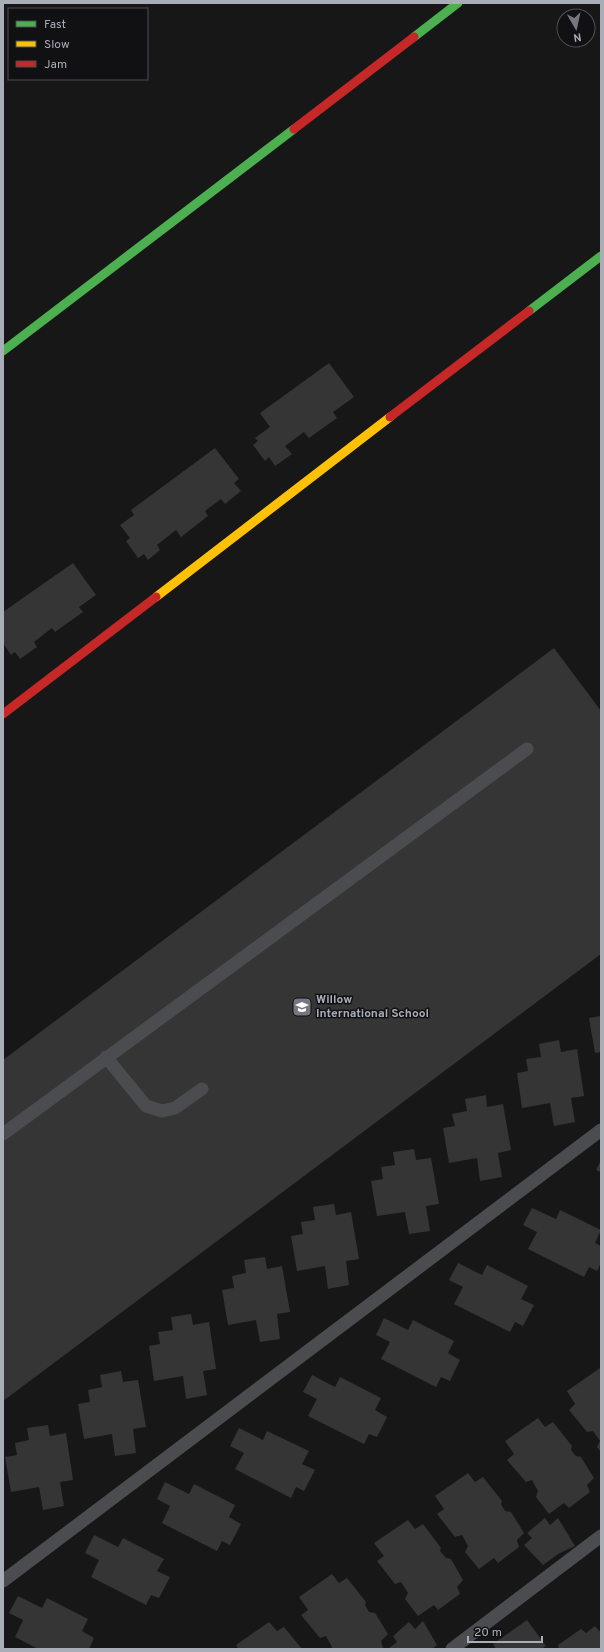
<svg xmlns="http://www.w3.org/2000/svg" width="604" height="1652" viewBox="0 0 604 1652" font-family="Overpass,sans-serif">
<rect width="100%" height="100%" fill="#171717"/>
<path fill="#353536" d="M 329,363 L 354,397 L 333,412 L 337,418 L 309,438 L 304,432 L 285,446 L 292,454 L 275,466 L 269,457 L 265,461 L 253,445 L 258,441 L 255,438 L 270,427 L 260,413 Z
M 215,448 L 239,479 L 234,483 L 241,491 L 225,504 L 221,499 L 205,511 L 208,516 L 181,537 L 176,530 L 157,545 L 160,550 L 148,560 L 144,554 L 138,558 L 126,541 L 130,538 L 120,525 L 134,515 L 131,510 Z
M 73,563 L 96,595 L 79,607 L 83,612 L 55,632 L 52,628 L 34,642 L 37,647 L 20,659 L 15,652 L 11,655 L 3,643 L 3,612 Z
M 554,648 L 601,711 L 601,954 L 3,1401 L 3,1060 Z
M 601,1016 L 601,1052 L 595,1053 L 589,1018 Z
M 559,1040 L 561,1052 L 577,1049 L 584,1096 L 571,1098 L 575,1122 L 554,1126 L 550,1103 L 522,1108 L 517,1073 L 528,1071 L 526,1059 L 541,1057 L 539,1044 Z
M 486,1095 L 487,1107 L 503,1104 L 511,1150 L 498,1153 L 502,1177 L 480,1181 L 477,1158 L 449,1163 L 443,1128 L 455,1126 L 452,1114 L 467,1111 L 465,1099 Z
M 414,1149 L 416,1160 L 431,1158 L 439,1204 L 426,1206 L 430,1231 L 409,1234 L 405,1212 L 377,1216 L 371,1181 L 383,1179 L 381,1167 L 395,1165 L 393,1152 Z
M 601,1160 L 601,1172 L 596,1170 Z
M 334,1204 L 336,1215 L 351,1212 L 359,1259 L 346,1261 L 349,1285 L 328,1289 L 325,1266 L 297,1271 L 291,1236 L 303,1234 L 301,1222 L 315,1220 L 313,1207 Z
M 532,1208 L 556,1219 L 560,1210 L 601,1230 L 595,1243 L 601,1246 L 601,1263 L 597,1271 L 589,1267 L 584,1277 L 528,1249 L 537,1232 L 523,1225 Z
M 265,1257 L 267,1269 L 282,1266 L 290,1312 L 277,1314 L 280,1339 L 260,1342 L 256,1320 L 228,1325 L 222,1290 L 234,1288 L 232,1276 L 246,1273 L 244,1260 Z
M 458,1263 L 482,1275 L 487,1265 L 528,1286 L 521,1299 L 534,1305 L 523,1326 L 515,1322 L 510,1332 L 454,1304 L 463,1287 L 449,1280 Z
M 191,1314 L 193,1325 L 209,1322 L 216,1369 L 203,1371 L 207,1395 L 186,1399 L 183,1376 L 154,1381 L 149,1346 L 160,1344 L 158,1332 L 173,1330 L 171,1317 Z
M 384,1318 L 408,1330 L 413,1320 L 454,1341 L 448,1353 L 460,1360 L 450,1381 L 441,1377 L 436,1387 L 381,1359 L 390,1342 L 376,1335 Z
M 600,1368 L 601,1370 L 601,1452 L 597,1447 L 600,1441 L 593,1431 L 587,1432 L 569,1410 L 575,1404 L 567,1391 Z
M 121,1371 L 123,1382 L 138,1380 L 146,1427 L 133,1429 L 136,1453 L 115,1456 L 112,1434 L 84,1439 L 78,1404 L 90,1402 L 88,1390 L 102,1387 L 100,1375 Z
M 312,1375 L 335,1387 L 340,1377 L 381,1398 L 375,1410 L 387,1417 L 377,1437 L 369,1434 L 364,1444 L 308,1416 L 317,1399 L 303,1392 Z
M 538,1418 L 545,1427 L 553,1422 L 572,1446 L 571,1450 L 576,1456 L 581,1457 L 594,1478 L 587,1485 L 590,1492 L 569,1508 L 564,1503 L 549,1514 L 536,1497 L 538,1491 L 532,1480 L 526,1482 L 507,1460 L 514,1454 L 505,1441 Z
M 48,1425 L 50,1436 L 66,1433 L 73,1480 L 60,1482 L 64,1506 L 43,1510 L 39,1487 L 11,1492 L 5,1457 L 17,1455 L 15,1443 L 29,1440 L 27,1428 Z
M 239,1428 L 263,1440 L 267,1431 L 309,1451 L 302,1464 L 315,1470 L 304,1491 L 296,1487 L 291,1498 L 235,1469 L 244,1453 L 230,1446 Z
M 468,1473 L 475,1482 L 483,1477 L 502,1501 L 501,1504 L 505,1511 L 511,1512 L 524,1533 L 517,1540 L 519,1547 L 498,1563 L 494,1558 L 479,1569 L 465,1552 L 468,1546 L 462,1535 L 455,1537 L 437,1514 L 444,1509 L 435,1496 Z
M 165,1482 L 189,1494 L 194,1484 L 235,1505 L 229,1517 L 241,1524 L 230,1545 L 222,1541 L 217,1551 L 162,1523 L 170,1506 L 157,1499 Z
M 545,1518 L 550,1525 L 558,1518 L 575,1546 L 558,1554 L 543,1565 L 524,1545 L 532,1538 L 527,1533 Z
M 408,1520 L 415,1529 L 423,1524 L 441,1548 L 440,1551 L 446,1558 L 451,1559 L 463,1580 L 457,1587 L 460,1594 L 438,1610 L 434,1605 L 418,1616 L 405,1599 L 408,1593 L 401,1582 L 395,1584 L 377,1561 L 384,1556 L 374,1543 Z
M 94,1535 L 118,1547 L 123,1538 L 164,1559 L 157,1571 L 170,1577 L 159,1598 L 151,1595 L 146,1605 L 91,1577 L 99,1560 L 85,1553 Z
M 332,1574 L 339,1583 L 347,1578 L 366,1602 L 365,1605 L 369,1612 L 375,1613 L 388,1634 L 381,1641 L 383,1648 L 382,1649 L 331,1649 L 332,1647 L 326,1636 L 320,1638 L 301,1615 L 308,1610 L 299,1597 Z
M 18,1596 L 42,1608 L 47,1598 L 88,1619 L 82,1631 L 94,1638 L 89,1649 L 38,1649 L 15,1637 L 23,1620 L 9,1613 Z
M 527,1620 L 546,1646 L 541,1649 L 496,1649 L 493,1644 Z
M 423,1621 L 437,1645 L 432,1649 L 389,1648 L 397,1642 L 393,1636 L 409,1622 L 415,1629 Z
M 269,1622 L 277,1631 L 284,1627 L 302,1649 L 239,1649 L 236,1645 Z
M 595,1626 L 601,1633 L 601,1649 L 559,1649 L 558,1645 L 581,1629 L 586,1633 Z"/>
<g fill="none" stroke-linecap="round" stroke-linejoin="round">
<path stroke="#4b4c50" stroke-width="13" d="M 106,1057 L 146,1106 L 162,1111 L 175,1108 L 202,1089
M 3,1134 L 527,749
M 3,1581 L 601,1130
M 452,1649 L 601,1536"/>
<path stroke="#4caf50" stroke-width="9" d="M 414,37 L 458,3
M 529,311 L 601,256
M 3,351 L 294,129"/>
<path stroke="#ffc107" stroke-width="9" d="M 156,597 L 390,417"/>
<path stroke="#c62828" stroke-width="9" d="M 294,129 L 414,37
M 390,417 L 529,311
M 3,714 L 156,597"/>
</g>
<defs>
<g id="school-square" transform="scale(1)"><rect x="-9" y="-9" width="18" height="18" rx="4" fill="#757880" stroke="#111113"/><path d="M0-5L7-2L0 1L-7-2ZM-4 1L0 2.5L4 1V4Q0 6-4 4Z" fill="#fff"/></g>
</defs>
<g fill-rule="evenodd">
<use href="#school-square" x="302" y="1007"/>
</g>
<g text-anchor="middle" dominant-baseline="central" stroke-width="3" stroke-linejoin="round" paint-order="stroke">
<g font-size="12" font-weight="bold" fill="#a8adb8" stroke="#111113" text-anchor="start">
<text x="316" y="1000">Willow<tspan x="316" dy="14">International School</tspan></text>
</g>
</g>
<rect width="604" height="1652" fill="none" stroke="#a8adb8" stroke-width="8"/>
<rect x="8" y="8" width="140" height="72" fill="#111113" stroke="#4d4f55"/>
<rect x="16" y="21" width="20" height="6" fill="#4caf50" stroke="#4d4f55"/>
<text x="44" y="28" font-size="12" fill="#a8adb8">Fast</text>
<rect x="16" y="41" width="20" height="6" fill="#ffc107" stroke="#4d4f55"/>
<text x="44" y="48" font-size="12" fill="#a8adb8">Slow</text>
<rect x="16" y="61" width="20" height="6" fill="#c62828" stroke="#4d4f55"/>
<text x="44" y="68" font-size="12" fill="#a8adb8">Jam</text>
<g transform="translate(576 28) rotate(171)"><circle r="19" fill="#111113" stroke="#4d4f55"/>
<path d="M0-3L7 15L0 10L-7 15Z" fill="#757880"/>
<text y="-6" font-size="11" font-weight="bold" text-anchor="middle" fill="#a8adb8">N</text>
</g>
<path d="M468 1636v6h74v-6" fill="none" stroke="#a8adb8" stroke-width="2"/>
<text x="474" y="1636" font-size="12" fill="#a8adb8" stroke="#111113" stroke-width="3" paint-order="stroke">20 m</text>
</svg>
